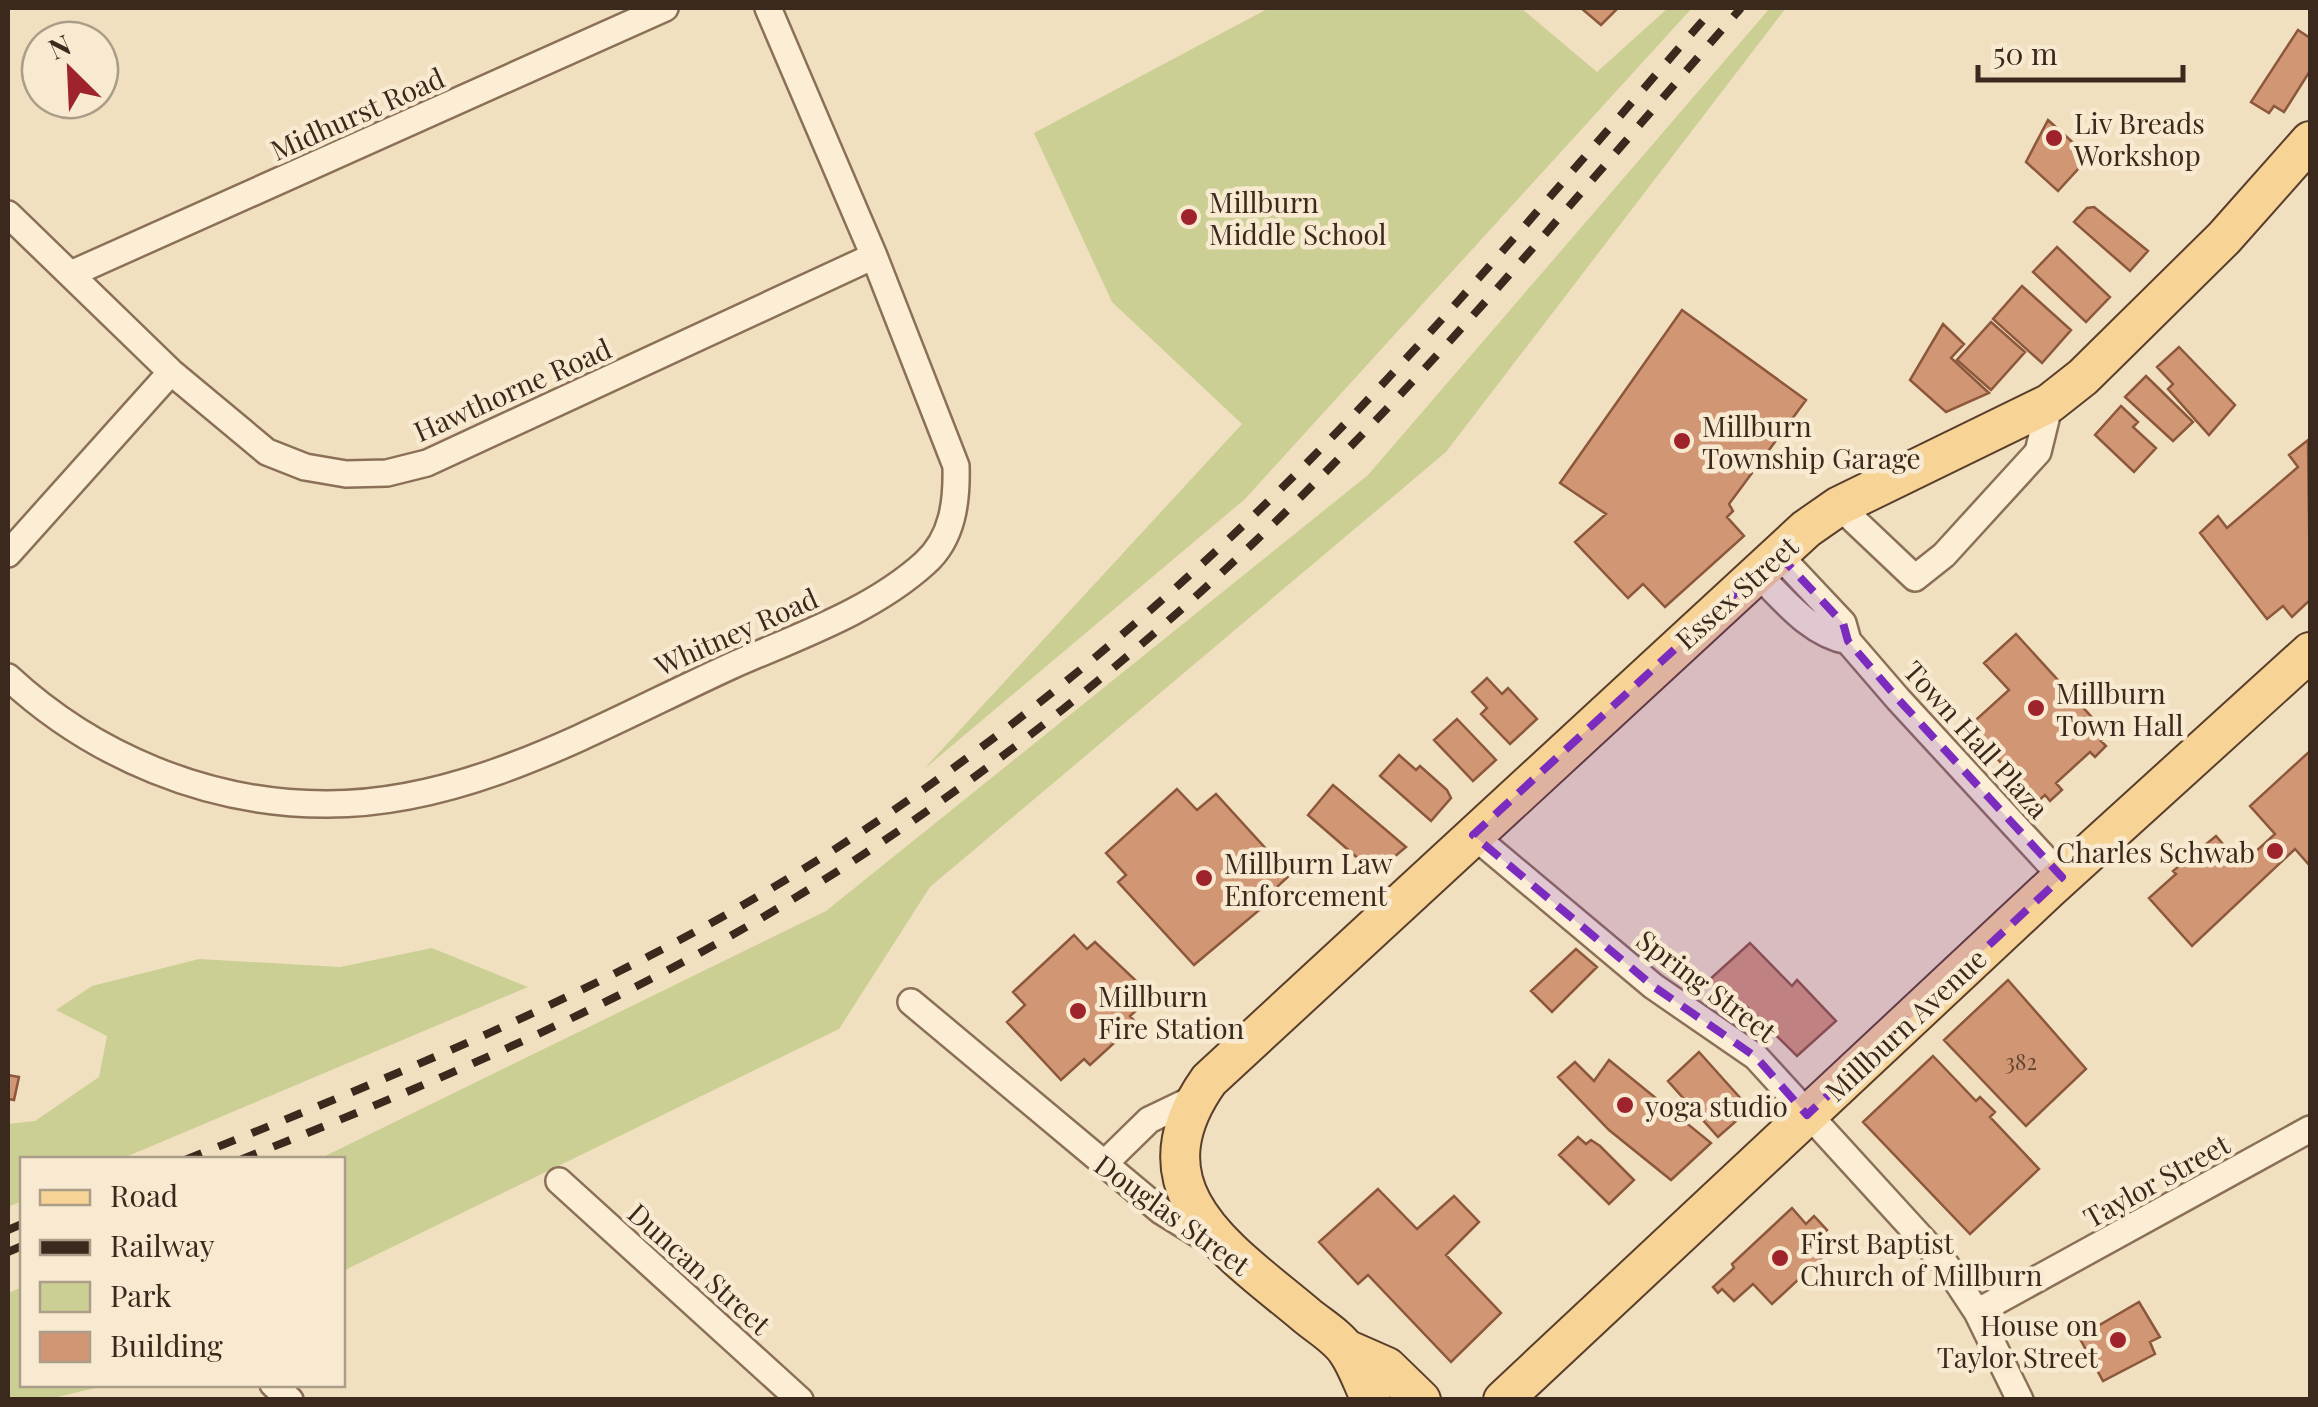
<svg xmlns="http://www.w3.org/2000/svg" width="2318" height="1407" viewBox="0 0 2318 1407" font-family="'Playfair Display',serif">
<rect width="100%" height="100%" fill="#f1e0c0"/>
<path fill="#cbcf94" d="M 1269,8 L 1521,8 L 1597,72 L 1668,8 L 1692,8 L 1245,499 L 923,770 L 1242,424 L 1112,302 L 1034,133 Z
M 1770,8 L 1786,8 L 1446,452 L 930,887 L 839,1029 L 343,1271 L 342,1160 L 319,1159 L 826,911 L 1368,475 Z
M 432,948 L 528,987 L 121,1159 L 22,1160 L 22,1201 L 8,1207 L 8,1124 L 35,1121 L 99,1077 L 107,1036 L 56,1010 L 92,986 L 199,959 L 340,967 Z
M 22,1287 L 22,1384 L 108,1385 L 49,1399 L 8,1399 L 8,1293 Z"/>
<path fill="#d19674" stroke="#8c573b" stroke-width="2.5" d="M 1581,8 L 1618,8 L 1601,25 Z
M 2298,30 L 2310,38 L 2310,71 L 2284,112 L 2274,106 L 2269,113 L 2251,102 Z
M 2048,120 L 2089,157 L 2058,191 L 2026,162 Z
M 2094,207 L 2148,251 L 2130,271 L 2074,222 L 2087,208 Z
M 2057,247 L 2110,297 L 2086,322 L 2033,272 Z
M 2022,286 L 2071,330 L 2042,363 L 1993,319 Z
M 1682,310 L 1806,400 L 1729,504 L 1733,511 L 1727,517 L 1744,536 L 1665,607 L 1643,584 L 1628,598 L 1575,542 L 1606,514 L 1560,483 Z
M 1991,322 L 2025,352 L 1991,390 L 1957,360 Z
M 1943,324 L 1964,344 L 1951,358 L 1989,393 L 1946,412 L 1910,380 Z
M 2179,347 L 2235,405 L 2209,435 L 2168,389 L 2173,384 L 2157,367 Z
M 2146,376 L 2193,422 L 2173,441 L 2125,397 Z
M 2121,406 L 2138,422 L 2133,427 L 2156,448 L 2134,472 L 2095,435 Z
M 2308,440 L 2310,600 L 2292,617 L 2283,606 L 2267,619 L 2200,533 L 2218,516 L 2227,528 L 2298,467 L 2289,455 Z
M 2016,634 L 2108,735 L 2101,741 L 2106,746 L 2095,757 L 2090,752 L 2056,783 L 2062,790 L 2050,801 L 2045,795 L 2037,802 L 1968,727 L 2009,690 L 1984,663 Z
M 1487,678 L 1502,694 L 1508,688 L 1537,719 L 1510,744 L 1481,714 L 1487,708 L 1472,692 Z
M 1457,719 L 1496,760 L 1473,781 L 1434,740 Z
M 2310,751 L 2310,866 L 2295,849 L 2192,946 L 2149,898 L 2176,874 L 2173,871 L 2216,836 L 2241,865 L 2275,834 L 2250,806 Z
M 1399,755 L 1416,770 L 1420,766 L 1447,790 L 1451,798 L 1431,821 L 1380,776 Z
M 1333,785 L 1406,847 L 1375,873 L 1308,815 Z
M 1177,789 L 1197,810 L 1216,794 L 1290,875 L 1266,897 L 1270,901 L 1194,965 L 1118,882 L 1126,875 L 1106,853 Z
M 1074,935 L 1087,949 L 1095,942 L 1152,996 L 1130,1016 L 1136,1023 L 1090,1065 L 1084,1059 L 1061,1080 L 1007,1022 L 1025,1005 L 1013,992 Z
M 1750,943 L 1792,986 L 1797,980 L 1836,1021 L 1797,1056 L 1746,1006 L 1742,1009 L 1708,981 Z
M 1576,949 L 1597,967 L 1552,1012 L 1531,991 Z
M 2008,980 L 2086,1069 L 2026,1126 L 1944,1040 Z
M 1699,1052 L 1750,1109 L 1718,1137 L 1668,1081 Z
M 1933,1056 L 1976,1101 L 1980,1097 L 1995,1112 L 1990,1117 L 2039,1169 L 1970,1234 L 1863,1122 Z
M 1609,1060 L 1711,1143 L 1671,1180 L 1609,1130 L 1558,1077 L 1575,1062 L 1594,1081 Z
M 8,1075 L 19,1077 L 14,1100 L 8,1099 Z
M 1578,1137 L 1586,1144 L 1591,1140 L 1600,1146 L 1634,1180 L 1609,1204 L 1559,1155 Z
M 1378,1189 L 1417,1229 L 1454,1196 L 1479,1222 L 1446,1255 L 1501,1313 L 1451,1362 L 1368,1275 L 1358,1284 L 1319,1242 Z
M 1792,1208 L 1806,1224 L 1814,1216 L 1827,1230 L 1817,1239 L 1829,1251 L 1772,1304 L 1753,1284 L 1734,1301 L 1722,1289 L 1718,1293 L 1713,1287 L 1734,1268 L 1732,1264 Z
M 2139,1302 L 2160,1337 L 2150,1342 L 2155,1354 L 2103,1381 L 2079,1337 Z"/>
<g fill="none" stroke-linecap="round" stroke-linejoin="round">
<g stroke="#8b7057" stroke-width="30">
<path id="minor" d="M 8,214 L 171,372 L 267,452 L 305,467 L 346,474 L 387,473 L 427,463 L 874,256
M 73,273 L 665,8
M 1839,506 L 1915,578 L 1944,555 L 2038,452 L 2050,403
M 8,554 L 171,372
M 1778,554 L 1843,623 L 1848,641 L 1898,699 L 2062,877
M 1756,572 C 1783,599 1810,634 1848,641
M 8,677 C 93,756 208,804 325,804 C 470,805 602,725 731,666 C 796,637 871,612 925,563 C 953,538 957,501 956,466 L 874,256 L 768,8
M 1473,835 L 1653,986 L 1756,1057 L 1946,1265 L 1977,1312 L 2020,1400
M 911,1002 L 1161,1211 L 1211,1242
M 1104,1164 L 1149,1120 L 1197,1097
M 559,1181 L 800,1400
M 1977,1312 L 2310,1129
M 273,1384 L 290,1400"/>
</g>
<g stroke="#593e2c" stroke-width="42">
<path id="primary" d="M 1346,1349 L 1387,1367 L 1421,1400
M 1371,1400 C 1363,1384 1357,1365 1347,1351 C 1338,1337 1319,1326 1306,1315 C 1230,1251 1130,1191 1209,1080 L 1806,529 L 1839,506 L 2050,403 L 2083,377 L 2224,238 L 2310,141
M 1503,1400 L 2049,889 L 2310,652"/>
</g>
<use href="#minor" stroke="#fbeed4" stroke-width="25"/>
<use href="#primary" stroke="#f7d496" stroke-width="38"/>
<path stroke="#3a291c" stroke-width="8" stroke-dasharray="18 18" stroke-linecap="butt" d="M 185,1160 C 372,1085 560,1009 736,909 C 954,785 1164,612 1338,431 C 1469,295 1590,149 1714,8
M 240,1160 C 413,1091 587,1019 748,926 C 969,797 1173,631 1350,447 C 1487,307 1612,155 1741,8
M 8,1230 L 22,1224
M 8,1252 L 22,1246"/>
</g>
<path fill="#7b2cbf" fill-opacity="0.2" stroke="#7b2cbf" stroke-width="8" stroke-dasharray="20 12" stroke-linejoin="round" d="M 1778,554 L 1843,623 L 1848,641 L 1898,699 L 2062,877 L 1807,1115 L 1756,1057 L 1653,986 L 1473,835 Z"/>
<g fill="#9e232a" stroke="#f8ead1" stroke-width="4">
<circle cx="2054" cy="138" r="10"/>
<circle cx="1189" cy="217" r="10"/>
<circle cx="1682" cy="441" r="10"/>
<circle cx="2036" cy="708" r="10"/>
<circle cx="2275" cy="851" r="10"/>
<circle cx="1204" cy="878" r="10"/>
<circle cx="1078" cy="1011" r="10"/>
<circle cx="1625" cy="1105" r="10"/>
<circle cx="1780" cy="1258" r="10"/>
<circle cx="2118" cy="1340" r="10"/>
</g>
<g text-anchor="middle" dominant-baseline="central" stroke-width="9" stroke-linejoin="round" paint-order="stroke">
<g font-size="22" fill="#604432">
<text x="2021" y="1061">382</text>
</g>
<g font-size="28" fill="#3a291c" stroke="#f8ead1">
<text transform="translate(357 113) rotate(-24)">Midhurst Road</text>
<text transform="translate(512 389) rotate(-24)">Hawthorne Road</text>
<text transform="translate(1736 592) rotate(-42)">Essex Street</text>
<text transform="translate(736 631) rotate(-24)">Whitney Road</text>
<text transform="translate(1977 739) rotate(48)">Town Hall Plaza</text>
<text transform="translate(1707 985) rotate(37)">Spring Street</text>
<text transform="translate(1905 1024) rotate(-43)">Millburn Avenue</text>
<text transform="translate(2156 1180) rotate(-29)">Taylor Street</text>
<text transform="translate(1173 1214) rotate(36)">Douglas Street</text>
<text transform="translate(700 1268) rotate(42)">Duncan Street</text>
</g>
<g font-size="28" fill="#3a291c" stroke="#f8ead1" text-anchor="start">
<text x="2074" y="122">Liv Breads<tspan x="2074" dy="32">Workshop</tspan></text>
<text x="1209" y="201">Millburn<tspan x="1209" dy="32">Middle School</tspan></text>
<text x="1702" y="425">Millburn<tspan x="1702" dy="32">Township Garage</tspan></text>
<text x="2056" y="692">Millburn<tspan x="2056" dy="32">Town Hall</tspan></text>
<text x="2255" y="851" text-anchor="end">Charles Schwab</text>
<text x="1224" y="862">Millburn Law<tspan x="1224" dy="32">Enforcement</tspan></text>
<text x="1098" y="995">Millburn<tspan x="1098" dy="32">Fire Station</tspan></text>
<text x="1645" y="1105">yoga studio</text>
<text x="1800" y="1242">First Baptist<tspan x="1800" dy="32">Church of Millburn</tspan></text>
<text x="2098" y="1324" text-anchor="end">House on<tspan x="2098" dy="32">Taylor Street</tspan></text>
</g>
</g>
<rect width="2318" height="1407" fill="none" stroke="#3a291c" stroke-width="20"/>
<rect x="20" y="1157" width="325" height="230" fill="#f8ead1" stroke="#ac9d89" stroke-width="2.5"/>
<rect x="40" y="1190" width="50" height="15" fill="#f7d496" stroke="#ac9d89" stroke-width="2.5"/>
<text x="110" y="1207" font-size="30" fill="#3a291c">Road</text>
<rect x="40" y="1240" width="50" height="15" fill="#3a291c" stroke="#ac9d89" stroke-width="2.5"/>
<text x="110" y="1257" font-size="30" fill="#3a291c">Railway</text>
<rect x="40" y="1282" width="50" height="30" fill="#cbcf94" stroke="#ac9d89" stroke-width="2.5"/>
<text x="110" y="1307" font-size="30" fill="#3a291c">Park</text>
<rect x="40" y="1332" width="50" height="30" fill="#d19674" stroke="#ac9d89" stroke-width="2.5"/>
<text x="110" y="1357" font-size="30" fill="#3a291c">Building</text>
<g transform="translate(70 70) rotate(336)"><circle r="48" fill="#f8ead1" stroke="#ac9d89" stroke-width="2.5"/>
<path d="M0-8L18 38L0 25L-18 38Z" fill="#9e232a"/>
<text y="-15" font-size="28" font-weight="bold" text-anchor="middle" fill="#3a291c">N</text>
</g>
<path d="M1978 65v15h205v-15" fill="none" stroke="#3a291c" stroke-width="5"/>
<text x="1993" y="65" font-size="30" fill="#3a291c" stroke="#f8ead1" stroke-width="8" paint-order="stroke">50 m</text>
</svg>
